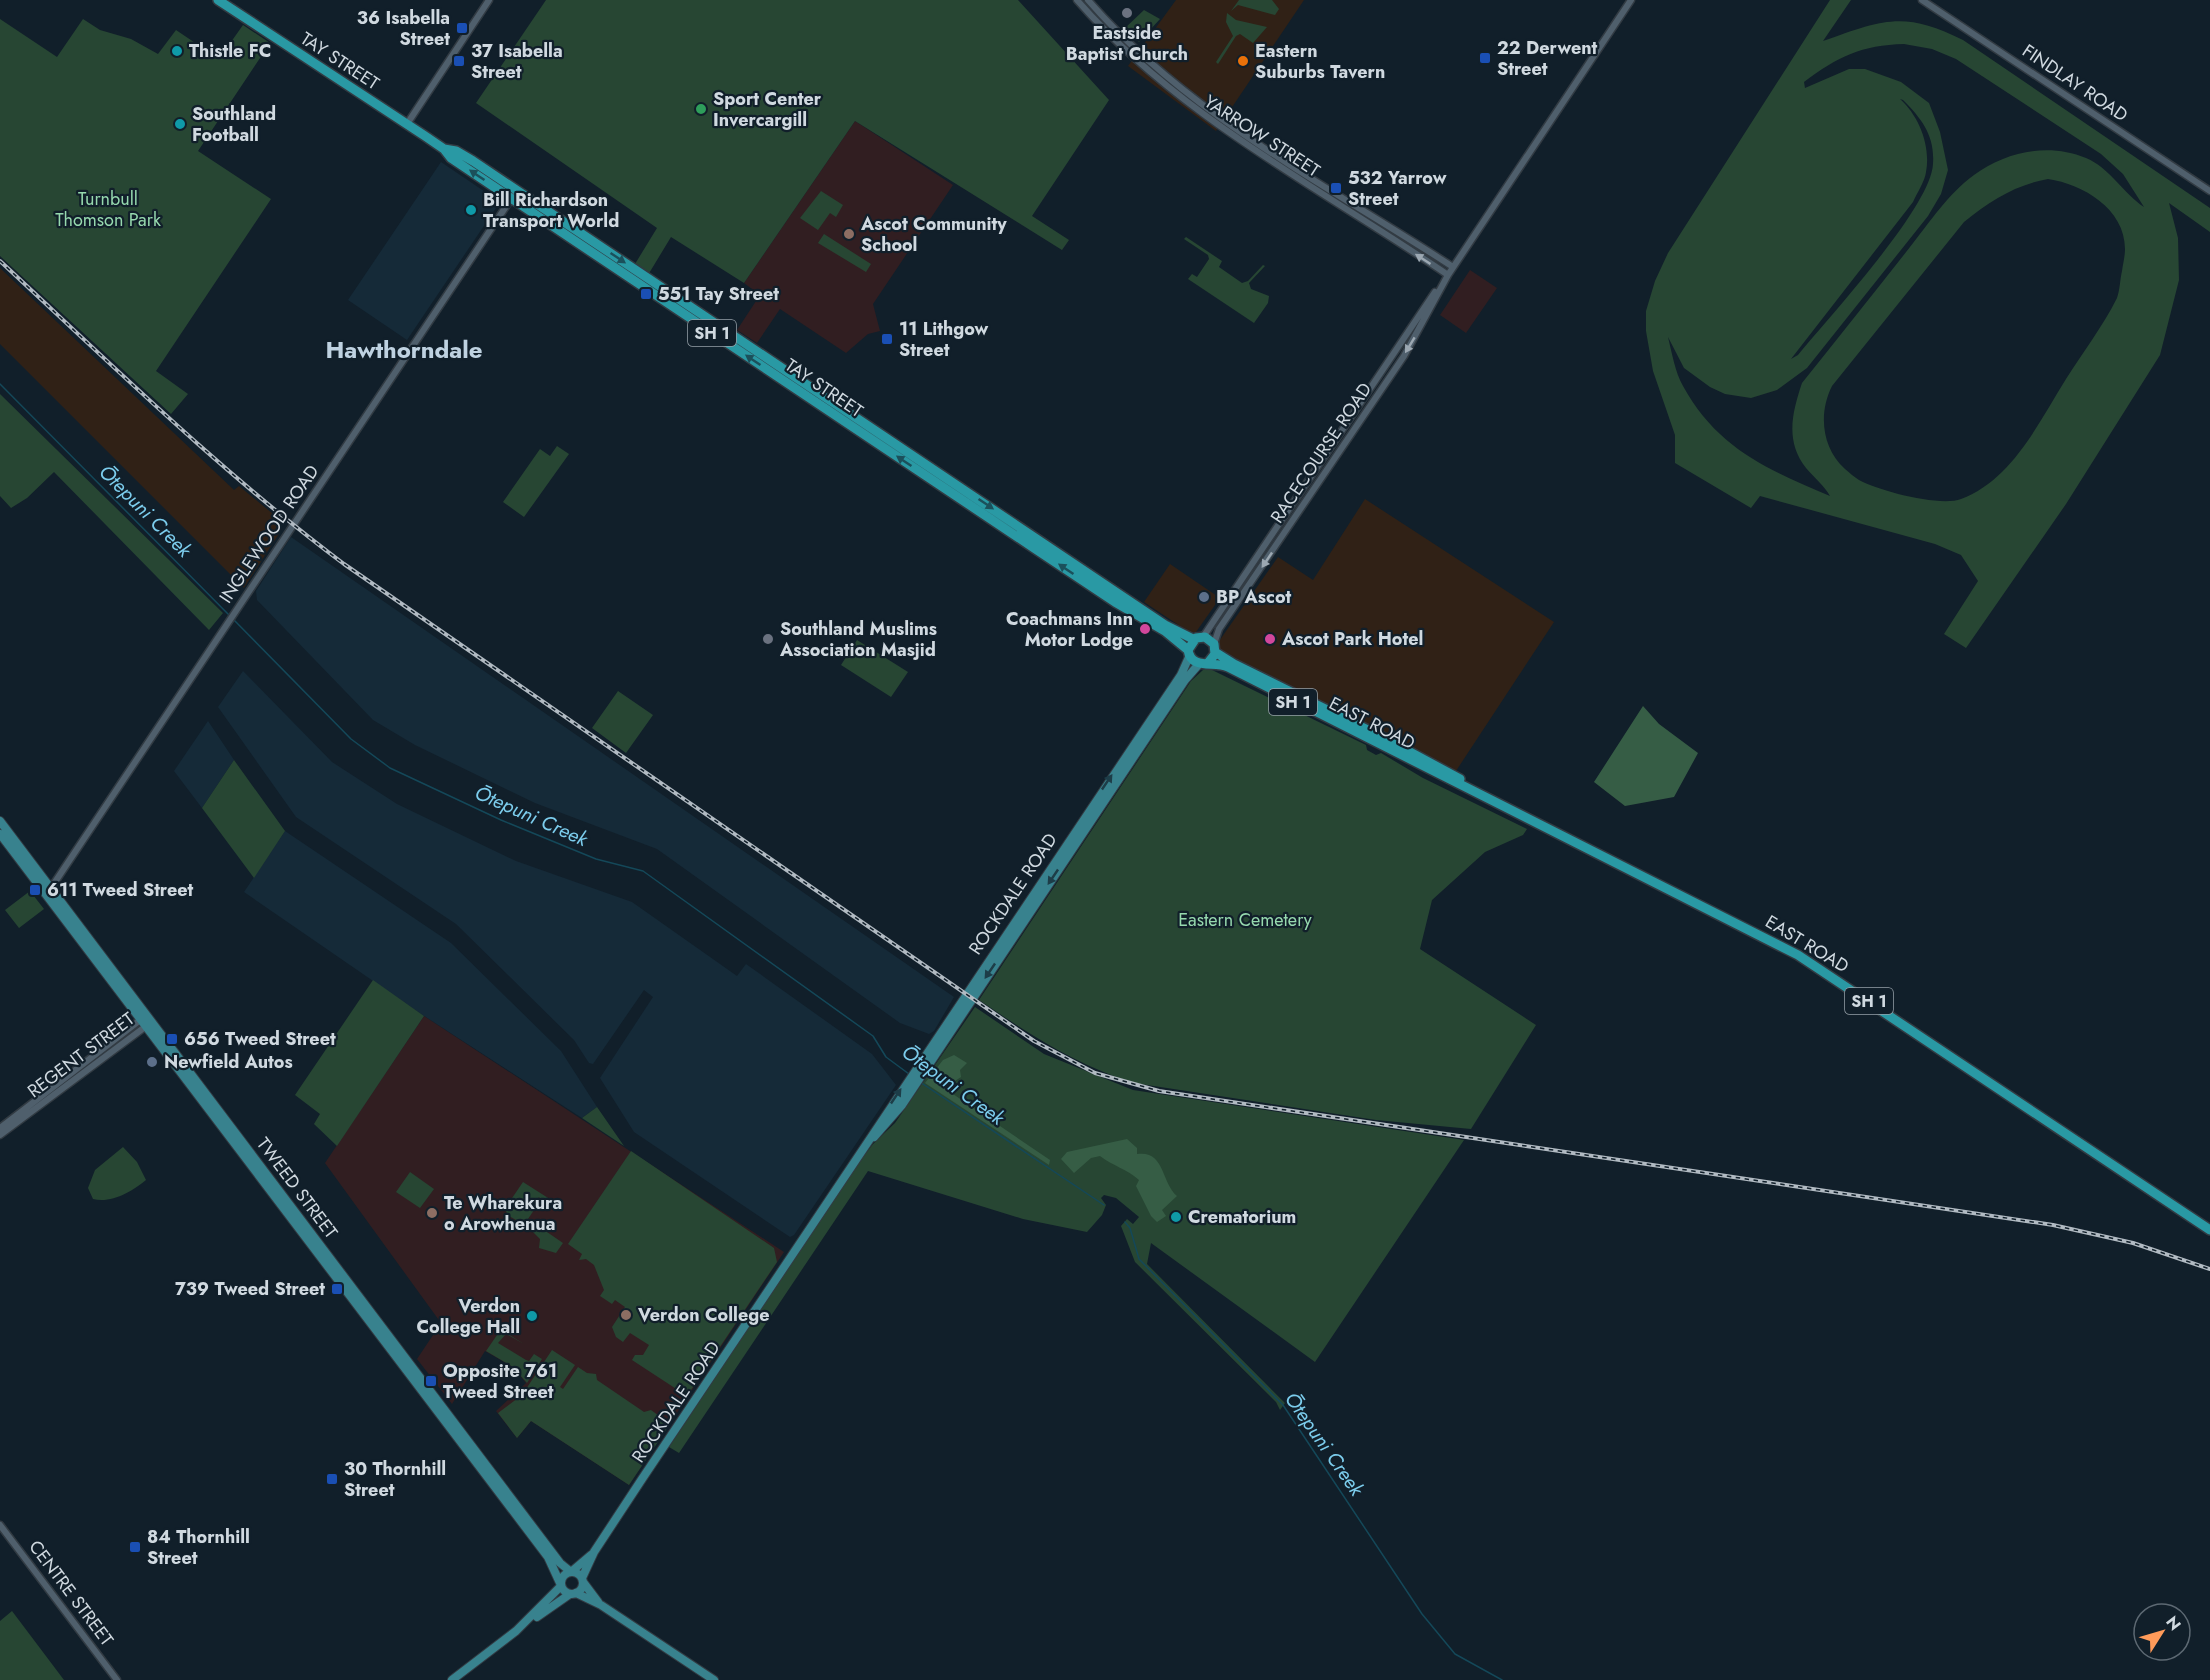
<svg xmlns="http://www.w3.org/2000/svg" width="2210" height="1680" viewBox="0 0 2210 1680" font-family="Jost,sans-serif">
<rect width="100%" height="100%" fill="#111f2a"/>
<path fill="#302116" d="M 1176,0 L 1304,0 L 1216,131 L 1128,66 Z
M 0,268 L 234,490 L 239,486 L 278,518 L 275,522 L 282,529 L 244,588 L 0,344 Z
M 1365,499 L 1554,622 L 1454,774 L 1221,652 L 1217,644 L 1278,557 L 1313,580 Z
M 1170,564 L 1220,598 L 1196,632 L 1189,632 L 1144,602 Z"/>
<path fill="#152a38" d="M 441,162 L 500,202 L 407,340 L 348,300 Z
M 291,537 L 954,997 L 934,1031 L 929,1034 L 900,1023 L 657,849 L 535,803 L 415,745 L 373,720 L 257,600 L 256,591 Z
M 243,671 L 332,762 L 397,804 L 516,861 L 632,902 L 737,976 L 746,964 L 872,1054 L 896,1085 L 794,1235 L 790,1237 L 634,1132 L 600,1078 L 653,997 L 644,990 L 593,1064 L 589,1063 L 574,1040 L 456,924 L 296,817 L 218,707 Z
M 208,721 L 234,760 L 202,808 L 174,771 Z
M 285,831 L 451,943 L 561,1051 L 597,1107 L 582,1118 L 424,1016 L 244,892 Z"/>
<path fill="#311e21" d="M 855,121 L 953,185 L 873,304 L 880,331 L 868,334 L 846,353 L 780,309 L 757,343 L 737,330 L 760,295 L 744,283 Z
M 1470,270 L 1497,288 L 1466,333 L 1440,315 Z
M 424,1016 L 784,1252 L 629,1485 L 531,1421 L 517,1438 L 496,1411 L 526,1383 L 513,1367 L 485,1351 L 452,1404 L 417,1359 L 441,1323 L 325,1163 Z"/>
<path fill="#274633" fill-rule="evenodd" d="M 546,0 L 1018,0 L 1109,100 L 1032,216 L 1069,240 L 1062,250 L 855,121 L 744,283 L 671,237 L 648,275 L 635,264 L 657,228 L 476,103 Z
M 1239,0 L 1272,0 L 1279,9 L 1275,15 L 1238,5 L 1231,11 Z
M 1830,0 L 1851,0 L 1823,41 C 1882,20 1904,10 1963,40 L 2210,208 L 2210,232 L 2169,203 L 2178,238 L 2179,280 L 2160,355 L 2066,504 L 1966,648 L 1944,634 L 1978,581 L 1961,555 L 1935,544 L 1760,496 L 1751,508 L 1675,463 L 1675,435 L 1653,371 L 1646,331 L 1646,311 L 1655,281 L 1668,253 ZM 1904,44 L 1932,49 L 1956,59 L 2101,154 L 2123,174 L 2144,207 C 2124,194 2110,168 2086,158 C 2048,142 2005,152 1974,175 C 1949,193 1929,223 1910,247 C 1874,293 1838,338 1802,383 C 1792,413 1785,441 1806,468 C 1814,477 1825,487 1830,496 C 1768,470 1717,448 1683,386 C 1675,372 1672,353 1668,337 L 1684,368 L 1710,387 L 1725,394 L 1751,398 L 1777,390 L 1807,368 L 1928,216 L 1941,194 L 1948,170 L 1940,132 L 1929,103 L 1901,82 L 1865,69 L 1849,69 L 1805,88 L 1804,82 C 1837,57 1862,45 1904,44 ZM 1900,99 L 1903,100 C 1922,119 1935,136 1933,164 C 1931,207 1829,317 1798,355 L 1791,359 L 1913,202 C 1917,193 1925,181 1926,172 C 1931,146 1919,116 1900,99 ZM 2048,179 C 2083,184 2125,209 2125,249 C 2125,256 2123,264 2122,271 C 2120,279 2120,290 2117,298 C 2103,326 2083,352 2066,379 C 2039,422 2012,480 1961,499 C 1940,507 1879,491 1859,480 C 1854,477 1850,473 1845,469 C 1822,448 1818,414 1832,386 L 1964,222 C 1990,201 2015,185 2048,179 Z
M 1144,10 L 1160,19 L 1139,42 L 1125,28 Z
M 1227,13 L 1236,20 L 1267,27 L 1253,43 L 1240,34 L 1236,36 L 1218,64 L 1216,62 L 1233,36 L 1226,22 Z
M 0,19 L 57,57 L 83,19 L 100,30 L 131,39 L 158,54 L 176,30 L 219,59 L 243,25 L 270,43 L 198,151 L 271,199 L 156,371 L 188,394 L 171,414 L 0,256 Z
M 821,191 L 843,205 L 836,217 L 830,213 L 818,230 L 800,218 Z
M 824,234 L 871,264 L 866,272 L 818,243 Z
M 1186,237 L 1222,261 L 1219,267 L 1242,283 L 1248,281 L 1263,265 L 1265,266 L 1249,283 L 1251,289 L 1269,296 L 1268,303 L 1254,323 L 1188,279 L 1192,274 L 1197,277 L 1209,259 L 1208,255 L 1184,239 Z
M 0,394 L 223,613 L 209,630 L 54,472 L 27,498 L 11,508 L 0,496 Z
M 557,446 L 569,454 L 524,517 L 503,502 L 540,449 L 550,456 Z
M 857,640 L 908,672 L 891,697 L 841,665 Z
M 1210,669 L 1366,745 L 1367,750 L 1376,755 L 1381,753 L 1423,778 L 1527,829 L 1523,835 L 1485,852 L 1432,900 L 1420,949 L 1536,1025 L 1471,1129 L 1376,1120 L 1134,1083 C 1076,1065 1029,1034 979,1000 L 1191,681 L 1203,670 Z
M 618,691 L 653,715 L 626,753 L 592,728 Z
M 234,760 L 285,831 L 254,878 L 202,808 Z
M 30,891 L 44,909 L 19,928 L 5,910 Z
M 373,980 L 424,1016 L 337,1146 L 314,1124 L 320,1114 L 295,1095 Z
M 975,1007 L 1044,1054 L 1133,1090 L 1464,1140 L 1315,1362 L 1151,1243 L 1147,1264 L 1285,1403 L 1280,1410 L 1276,1402 L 1135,1262 L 1121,1226 L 1127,1219 L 1133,1224 L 1139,1217 L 1116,1198 L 1104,1195 L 1101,1198 L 1106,1205 L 1102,1215 L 1087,1232 L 1023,1219 L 868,1171 L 679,1453 L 669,1447 L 856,1166 L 873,1144 L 895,1123 Z
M 597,1107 L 624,1146 L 582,1118 Z
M 123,1147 L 137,1162 L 146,1180 C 133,1191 111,1204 93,1199 L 88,1188 L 95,1170 Z
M 631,1151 L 774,1248 L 777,1262 L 687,1396 L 632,1360 L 635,1355 L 643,1355 L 649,1345 L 630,1333 L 623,1342 L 616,1337 L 612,1327 L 625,1307 L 615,1300 L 612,1304 L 600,1296 L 604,1290 L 594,1265 L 586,1259 L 579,1260 L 582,1254 L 568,1244 Z
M 410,1172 L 434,1189 L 420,1208 L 396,1192 Z
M 523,1182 L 556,1203 L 544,1204 L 539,1197 L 534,1205 L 506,1207 Z
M 536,1207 L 528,1219 L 563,1243 L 556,1253 L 539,1248 L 540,1239 L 528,1227 L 509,1216 L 505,1210 Z
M 506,1322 L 509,1324 L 505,1332 L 524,1344 L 506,1334 L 498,1343 L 526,1360 L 529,1361 L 534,1354 L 542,1359 L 527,1383 L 513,1367 L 486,1351 Z
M 552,1350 L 575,1365 L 560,1387 L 563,1389 L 578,1367 L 587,1373 L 596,1374 L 597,1380 L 644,1412 L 651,1410 L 670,1424 L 629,1485 L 531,1421 L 517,1438 L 498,1413 L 522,1395 Z
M 12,1611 L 64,1680 L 0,1680 L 0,1621 Z"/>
<path fill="#365d45" d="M 1643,706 L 1659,724 L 1698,753 L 1674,797 L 1625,806 L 1594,782 Z
M 954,1055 L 967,1063 L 960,1070 L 961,1077 L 955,1081 L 950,1092 L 1050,1160 L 1049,1165 L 925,1083 L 943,1060 Z
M 1127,1139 L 1137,1148 L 1137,1154 C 1165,1150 1161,1182 1177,1196 L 1162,1210 L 1166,1216 L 1157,1222 L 1151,1216 L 1136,1186 L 1139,1180 C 1127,1169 1113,1166 1100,1156 L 1091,1158 L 1074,1173 L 1061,1159 L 1067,1152 Z"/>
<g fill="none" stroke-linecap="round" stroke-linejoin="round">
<path stroke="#144859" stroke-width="1.5" d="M 0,384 L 230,616
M 233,619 L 351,739 L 390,768 L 501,820 L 596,859 L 643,871 L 873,1036 L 886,1057 L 909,1074
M 920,1082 L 1104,1205
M 1125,1222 L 1130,1228 L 1139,1259 L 1283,1405 L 1422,1614 L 1455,1654 L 1502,1680"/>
<g stroke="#323b43" stroke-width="9">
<path id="minor" d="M 1077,0 C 1180,118 1321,188 1448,275
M 1088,0 C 1188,115 1327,185 1453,267
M 1922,0 L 2210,191
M 407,124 L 489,0
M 1203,637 L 1435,292
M 1214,644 L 1219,629 L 1404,356 L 1448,275 L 1631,0
M 49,891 L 513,196
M 0,1128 L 144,1017
M 0,1135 L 149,1024
M 0,1525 L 117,1680"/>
</g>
<g stroke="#323b43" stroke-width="10">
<path id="major" d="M 0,821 L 560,1563 L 571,1572 L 591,1555
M 0,834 L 548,1557 L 560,1583
M 874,1137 L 902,1105 L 1185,680 L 1199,664
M561 1583a11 11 0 1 1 22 0a11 11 0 1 1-22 0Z
M 582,1578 L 594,1552 L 642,1479 L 1181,675 L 1189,657
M 583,1582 L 598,1602
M 576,1593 L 601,1605 L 714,1680
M 537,1617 L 570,1594
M 452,1680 L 516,1631 L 561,1586"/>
</g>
<g stroke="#323b43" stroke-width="12">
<path id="highway" d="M 218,0 L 425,136 L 444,149 L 451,158 L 1034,548 L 1115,602 L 1165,631 L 1188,650
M 444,149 L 456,151 L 473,161 L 1165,625 L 1193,639
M 1215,652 L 1234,664 L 1382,737 L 1460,779
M 1208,663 L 1215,654 L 1214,644 L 1205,637 L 1196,638 L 1188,650 C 1191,670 1213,661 1228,667 L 1798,955 L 2210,1230"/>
</g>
<use href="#minor" stroke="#4f5f6c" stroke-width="6"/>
<use href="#major" stroke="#38828e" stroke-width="8"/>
<use href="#highway" stroke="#2999a4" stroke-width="9"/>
<g stroke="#b1bac2" stroke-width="4">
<path id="rail" d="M 0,261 C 112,365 221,472 344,564 L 1034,1041 L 1095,1073 L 1159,1091 L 2053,1225 L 2133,1243 L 2210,1269"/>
</g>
<use href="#rail" stroke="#111f2a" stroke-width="1.5" stroke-dasharray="4.5" stroke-linecap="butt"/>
</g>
<defs><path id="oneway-solid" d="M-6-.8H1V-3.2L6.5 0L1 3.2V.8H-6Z" transform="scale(1.5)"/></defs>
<g fill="#1b505b">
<use href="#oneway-solid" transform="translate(477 175) rotate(-146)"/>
<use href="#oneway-solid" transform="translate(618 258) rotate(34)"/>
<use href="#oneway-solid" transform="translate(753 360) rotate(-146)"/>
<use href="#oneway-solid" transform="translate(904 461) rotate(-146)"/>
<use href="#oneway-solid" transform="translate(986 504) rotate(34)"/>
<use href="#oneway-solid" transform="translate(1066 569) rotate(-146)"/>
</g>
<g fill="#9ca8b2">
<use href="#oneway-solid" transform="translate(1423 259) rotate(-147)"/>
<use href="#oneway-solid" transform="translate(1410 345) rotate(121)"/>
<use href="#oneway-solid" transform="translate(1267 560) rotate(124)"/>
</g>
<g fill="#1d3d48">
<use href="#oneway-solid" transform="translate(1107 782) rotate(-56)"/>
<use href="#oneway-solid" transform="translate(1053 877) rotate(124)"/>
<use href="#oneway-solid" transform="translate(990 971) rotate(124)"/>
<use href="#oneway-solid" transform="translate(896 1096) rotate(-56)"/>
</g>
<g fill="#6b7280" stroke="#111f2a" stroke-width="2">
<circle cx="1127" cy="13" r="6"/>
<circle cx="768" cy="639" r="6"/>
</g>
<g fill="#1a4fb4" stroke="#111f2a" stroke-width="2">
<rect x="456" y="22" width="12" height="12" rx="3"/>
<rect x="1479" y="52" width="12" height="12" rx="3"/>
<rect x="453" y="55" width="12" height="12" rx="3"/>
<rect x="1330" y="182" width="12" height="12" rx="3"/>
<rect x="640" y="288" width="12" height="12" rx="3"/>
<rect x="881" y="333" width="12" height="12" rx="3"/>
<rect x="29" y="884" width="12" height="12" rx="3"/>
<rect x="166" y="1033" width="12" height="12" rx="3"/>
<rect x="331" y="1283" width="12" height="12" rx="3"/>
<rect x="425" y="1375" width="12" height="12" rx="3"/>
<rect x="326" y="1473" width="12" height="12" rx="3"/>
<rect x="129" y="1541" width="12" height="12" rx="3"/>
</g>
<g fill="#0f9aa8" stroke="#111f2a" stroke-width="2">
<circle cx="177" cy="51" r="6"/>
<circle cx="180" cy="124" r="6"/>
<circle cx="471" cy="210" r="6"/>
<circle cx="1176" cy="1217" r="6"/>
<circle cx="532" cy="1316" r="6"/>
</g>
<circle fill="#e8710a" stroke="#111f2a" stroke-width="2" cx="1243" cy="61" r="6"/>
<circle fill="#2e9e5b" stroke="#111f2a" stroke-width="2" cx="701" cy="109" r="6"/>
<g fill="#8d6e63" stroke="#111f2a" stroke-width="2">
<circle cx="849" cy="234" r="6"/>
<circle cx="432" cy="1213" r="6"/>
<circle cx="626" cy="1315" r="6"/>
</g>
<g fill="#5c6f8a" stroke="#111f2a" stroke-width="2">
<circle cx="1204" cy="597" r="6"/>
<circle cx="152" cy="1062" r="6"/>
</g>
<g fill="#d1479c" stroke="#111f2a" stroke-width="2">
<circle cx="1145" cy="629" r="6"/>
<circle cx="1270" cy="639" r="6"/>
</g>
<g text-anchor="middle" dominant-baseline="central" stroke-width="4.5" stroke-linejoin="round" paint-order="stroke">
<g fill="#111f2a" stroke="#97a1a9" stroke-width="1.5">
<rect x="688" y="320" width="48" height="26" rx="4.5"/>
<rect x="1269" y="689" width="48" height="26" rx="4.5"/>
<rect x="1845" y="988" width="48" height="26" rx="4.5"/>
</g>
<g font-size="16" font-weight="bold" fill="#d0d9e0">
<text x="712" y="333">SH 1</text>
<text x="1293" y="702">SH 1</text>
<text x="1869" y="1001">SH 1</text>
</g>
<g font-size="18" font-weight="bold" fill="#d0d9e0" stroke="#111f2a" text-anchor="start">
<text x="450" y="18" text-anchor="end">36 Isabella<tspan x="450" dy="21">Street</tspan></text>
<text x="1127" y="33" text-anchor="middle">Eastside<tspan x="1127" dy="21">Baptist Church</tspan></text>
<text x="1497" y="48">22 Derwent<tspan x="1497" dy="21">Street</tspan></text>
<text x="189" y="51">Thistle FC</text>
<text x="471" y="51">37 Isabella<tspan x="471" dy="21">Street</tspan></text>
<text x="1255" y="51">Eastern<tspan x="1255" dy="21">Suburbs Tavern</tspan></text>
<text x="713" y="99">Sport Center<tspan x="713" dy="21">Invercargill</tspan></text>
<text x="192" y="114">Southland<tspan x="192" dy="21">Football</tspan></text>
<text x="1348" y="178">532 Yarrow<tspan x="1348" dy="21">Street</tspan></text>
<text x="483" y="200">Bill Richardson<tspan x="483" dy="21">Transport World</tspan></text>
<text x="861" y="224">Ascot Community<tspan x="861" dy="21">School</tspan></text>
<text x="658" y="294">551 Tay Street</text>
<text x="899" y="329">11 Lithgow<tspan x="899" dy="21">Street</tspan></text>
<text x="1216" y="597">BP Ascot</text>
<text x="1133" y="619" text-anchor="end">Coachmans Inn<tspan x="1133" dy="21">Motor Lodge</tspan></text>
<text x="780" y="629">Southland Muslims<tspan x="780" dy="21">Association Masjid</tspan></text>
<text x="1282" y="639">Ascot Park Hotel</text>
<text x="47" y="890">611 Tweed Street</text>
<text x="184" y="1039">656 Tweed Street</text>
<text x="164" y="1062">Newfield Autos</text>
<text x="444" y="1203">Te Wharekura<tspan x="444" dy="21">o Arowhenua</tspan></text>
<text x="1188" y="1217">Crematorium</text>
<text x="325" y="1289" text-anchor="end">739 Tweed Street</text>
<text x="520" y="1306" text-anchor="end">Verdon<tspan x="520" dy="21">College Hall</tspan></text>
<text x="638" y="1315">Verdon College</text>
<text x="443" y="1371">Opposite 761<tspan x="443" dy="21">Tweed Street</tspan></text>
<text x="344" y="1469">30 Thornhill<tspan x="344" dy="21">Street</tspan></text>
<text x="147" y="1537">84 Thornhill<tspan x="147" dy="21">Street</tspan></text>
</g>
<g font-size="18" fill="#d0d9e0" stroke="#111f2a">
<text transform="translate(340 61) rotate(33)">TAY STREET</text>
<text transform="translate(2075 83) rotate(34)">FINDLAY ROAD</text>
<text transform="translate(1262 136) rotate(33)">YARROW STREET</text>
<text transform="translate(824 388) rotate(34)">TAY STREET</text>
<text transform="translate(1321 453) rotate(-56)">RACECOURSE ROAD</text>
<text transform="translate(269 534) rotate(-56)">INGLEWOOD ROAD</text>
<text transform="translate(1372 723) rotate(27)">EAST ROAD</text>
<text transform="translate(1013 894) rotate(-56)">ROCKDALE ROAD</text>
<text transform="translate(1807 944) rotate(31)">EAST ROAD</text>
<text transform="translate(81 1055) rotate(-37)">REGENT STREET</text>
<text transform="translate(297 1188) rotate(53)">TWEED STREET</text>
<text transform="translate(676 1402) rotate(-56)">ROCKDALE ROAD</text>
<text transform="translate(71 1593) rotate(53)">CENTRE STREET</text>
</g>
<g font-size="18" fill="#96d9ae" stroke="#111f2a">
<text x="108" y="199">Turnbull<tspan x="108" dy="21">Thomson Park</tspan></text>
<text x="1245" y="920">Eastern Cemetery</text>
</g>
<g font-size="20" font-style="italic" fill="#7ccded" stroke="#111f2a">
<text transform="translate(145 511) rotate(45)">Ōtepuni Creek</text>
<text transform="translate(531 816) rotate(24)">Ōtepuni Creek</text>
<text transform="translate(953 1085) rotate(36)">Ōtepuni Creek</text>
<text transform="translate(1324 1444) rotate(55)">Ōtepuni Creek</text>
</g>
<g font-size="24" font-weight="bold" fill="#bfd2e1" stroke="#111f2a">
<text x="404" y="349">Hawthorndale</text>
</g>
</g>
<g transform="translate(2162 1632) rotate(53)"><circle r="28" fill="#111f2a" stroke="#5d6973" stroke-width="1.5"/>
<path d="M0-4.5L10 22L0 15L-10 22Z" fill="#ff9b5a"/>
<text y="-9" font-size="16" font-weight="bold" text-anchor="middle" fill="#d0d9e0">N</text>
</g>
</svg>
